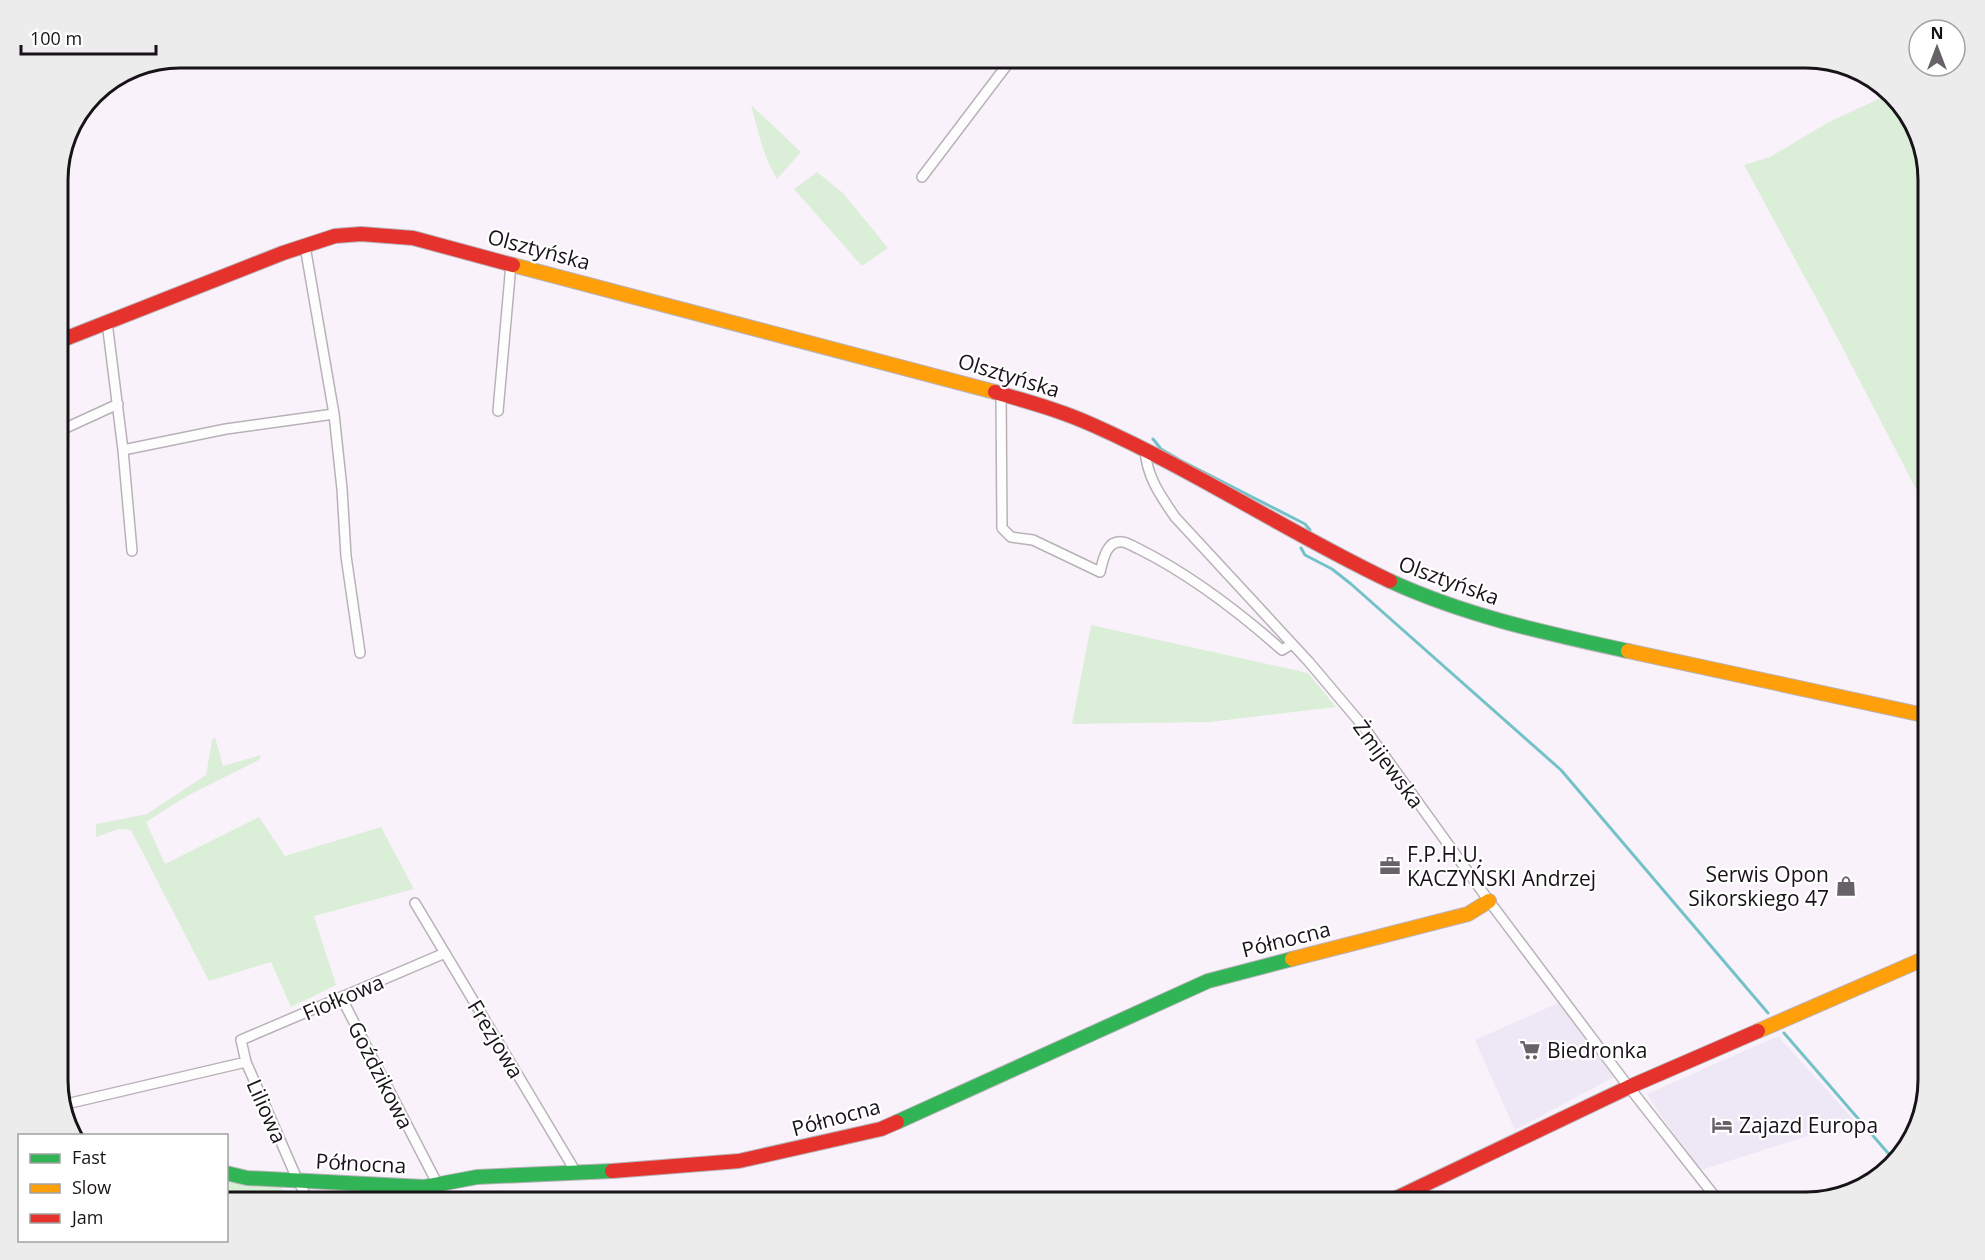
<svg xmlns="http://www.w3.org/2000/svg" width="1985" height="1260" viewBox="0 0 1985 1260" font-family="'Open Sans',sans-serif">
<rect width="100%" height="100%" fill="#faf2fa"/>
<path fill="#eee7f6" d="M 1558,1003 L 1614,1077 L 1515,1130 L 1475,1040 Z
M 1778,1036 L 1855,1121 L 1701,1170 L 1661,1116 L 1647,1094 Z"/>
<path fill="#dbefd8" d="M 1889,94 L 1912,119 L 1928,180 L 1928,512 L 1827,318 L 1744,165 L 1770,157 L 1827,123 Z
M 751,105 L 801,152 L 777,179 C 763,157 758,130 751,105 Z
M 817,172 L 843,193 L 888,248 L 862,266 L 794,189 Z
M 1091,625 L 1308,673 L 1336,707 L 1210,722 L 1072,724 Z
M 215,737 L 223,766 L 261,755 L 259,760 L 187,796 L 146,822 L 165,864 L 259,817 L 285,856 L 381,827 L 414,889 L 314,916 L 336,985 L 291,1007 L 271,962 L 209,981 L 131,830 L 119,829 L 96,837 L 96,824 L 147,814 L 206,775 L 212,740 Z
M 227,1181 L 264,1185 L 280,1185 L 292,1203 L 227,1203 Z"/>
<g fill="none" stroke-linecap="round" stroke-linejoin="round">
<path stroke="#74c2c9" stroke-width="3" d="M 1153,439 L 1161,449 L 1180,460 L 1305,524 L 1310,530 L 1309,532
M 1301,548 L 1305,555 L 1332,569 L 1351,584 L 1561,770 L 1768,1013
M 1784,1033 L 1894,1160"/>
<g stroke="#b8b2b8" stroke-width="12">
<path id="street" d="M 922,177 L 1013,57
M 107,322 L 123,450 L 226,429 L 334,414 L 305,246
M 1001,393 L 1002,528 L 1011,537 L 1033,540 L 1100,572 C 1103,561 1106,540 1122,542 C 1127,542 1134,547 1139,549 C 1191,575 1239,612 1282,650 L 1292,644
M 498,411 L 511,264
M 334,414 L 342,489 L 346,556 L 360,653
M 57,432 L 118,404
M 123,450 L 132,551
M 1145,450 C 1147,477 1160,495 1175,517 L 1309,662 L 1363,726 L 1489,901 L 1625,1082 L 1720,1203
M 415,903 L 577,1174
M 341,997 L 438,1185
M 62,1105 L 246,1062
M 310,1203 L 298,1181 L 246,1062 L 241,1040 L 445,953"/>
</g>
<g stroke="#b8b2b8" stroke-width="16">
<path id="fast" d="M 1390,581 C 1466,616 1546,633 1628,651
M 897,1122 L 1208,981 L 1292,959
M 226,1173 L 247,1178 L 424,1187 L 477,1177 L 612,1171"/>
</g>
<g stroke="#b8b2b8" stroke-width="16">
<path id="slow" d="M 513,265 L 995,392
M 1628,651 L 1928,716
M 1292,959 L 1468,914 L 1489,901
M 1758,1031 L 1928,957"/>
</g>
<g stroke="#b8b2b8" stroke-width="16">
<path id="jam" d="M 57,342 L 283,253 L 335,236 L 361,234 L 413,238 L 513,265
M 995,392 C 1029,402 1063,411 1095,426 C 1196,471 1289,533 1390,581
M 612,1171 L 739,1161 L 881,1129 L 897,1122
M 1386,1203 L 1629,1087 L 1758,1031"/>
</g>
<use href="#street" stroke="#fefdfe" stroke-width="9"/>
<use href="#fast" stroke="#30b455" stroke-width="14"/>
<use href="#slow" stroke="#ff9f0a" stroke-width="14"/>
<use href="#jam" stroke="#e5322d" stroke-width="14"/>
</g>
<defs>
<g id="office-bare" transform="scale(1.62)"><path d="M-6-3h4V-5.5h4V-3h4V5H-6ZM-1-4.5V-3h2v-1.5ZM-6 0V1H6V0Z" fill="#676168" stroke="#fff" stroke-width="2.5" paint-order="stroke"/></g>
<g id="shop-bare" transform="scale(1.62)"><path d="M-5-2.5h2.3a2.7 3.5 0 0 1 5.4 0H5L5.5 6h-11ZM-1.5-2.5h3a1.5 2.3 0 0 0-3 0Z" fill="#676168" stroke="#fff" stroke-width="2.5" paint-order="stroke"/></g>
<g id="supermarket-bare" transform="scale(1.62)"><path d="M-6-5.5h2.5l.6 2H6L4.5 2H-2.5L-4.4-4H-6ZM-1.5 3.2a1.3 1.3 0 1 0 .1 0ZM3 3.2a1.3 1.3 0 1 0 .1 0Z" fill="#676168" stroke="#fff" stroke-width="2.5" paint-order="stroke"/></g>
<g id="hotel-bare" transform="scale(1.62)"><path d="M-6-4.5h1.5V1H6V5H4.5V3h-9V5H-6ZM-4 0a1.8 1.8 0 1 1 3.6 0ZM.5 0V-2.5h3Q6-2.5 6 0Z" fill="#676168" stroke="#fff" stroke-width="2.5" paint-order="stroke"/></g>
</defs>
<g fill-rule="evenodd">
<use href="#office-bare" x="1390" y="866"/>
<use href="#shop-bare" x="1846" y="886"/>
<use href="#supermarket-bare" x="1530" y="1050"/>
<use href="#hotel-bare" x="1722" y="1125"/>
</g>
<g text-anchor="middle" dominant-baseline="central" stroke-width="4.5" stroke-linejoin="round" paint-order="stroke">
<g font-size="21" fill="#181319" stroke="#fff">
<text transform="translate(539 249) rotate(15)">Olsztyńska</text>
<text transform="translate(1009 375) rotate(17)">Olsztyńska</text>
<text transform="translate(1449 580) rotate(20)">Olsztyńska</text>
<text transform="translate(1389 764) rotate(54)">Żmijewska</text>
<text transform="translate(1286 939) rotate(-14)">Północna</text>
<text transform="translate(343 997) rotate(-23)">Fiołkowa</text>
<text transform="translate(496 1039) rotate(59)">Frezjowa</text>
<text transform="translate(381 1075) rotate(63)">Goździkowa</text>
<text transform="translate(267 1111) rotate(66)">Liliowa</text>
<text transform="translate(836 1117) rotate(-15)">Północna</text>
<text transform="translate(361 1163) rotate(3)">Północna</text>
</g>
<g font-size="21" fill="#181319" stroke="#fff" text-anchor="start">
<text x="1407" y="854">F.P.H.U.<tspan x="1407" dy="24">KACZYŃSKI Andrzej</tspan></text>
<text x="1829" y="874" text-anchor="end">Serwis Opon<tspan x="1829" dy="24">Sikorskiego 47</tspan></text>
<text x="1547" y="1050">Biedronka</text>
<text x="1739" y="1125">Zajazd Europa</text>
</g>
</g>
<path d="M0 0H1985V1260H0ZM180 68H1806A112 112 0 0 1 1918 180V1080A112 112 0 0 1 1806 1192H180A112 112 0 0 1 68 1080V180A112 112 0 0 1 180 68Z" fill="#edeced" fill-rule="evenodd"/>
<path fill="none" stroke="#181319" stroke-width="3" d="M180 68H1806A112 112 0 0 1 1918 180V1080A112 112 0 0 1 1806 1192H180A112 112 0 0 1 68 1080V180A112 112 0 0 1 180 68Z"/>
<rect x="18" y="1134" width="210" height="108" fill="#ffffff" stroke="#a3a1a3" stroke-width="1.5"/>
<rect x="30" y="1154" width="30" height="9" fill="#30b455" stroke="#a3a1a3" stroke-width="1.5"/>
<text x="72" y="1164" font-size="18" fill="#181319">Fast</text>
<rect x="30" y="1184" width="30" height="9" fill="#ff9f0a" stroke="#a3a1a3" stroke-width="1.5"/>
<text x="72" y="1194" font-size="18" fill="#181319">Slow</text>
<rect x="30" y="1214" width="30" height="9" fill="#e5322d" stroke="#a3a1a3" stroke-width="1.5"/>
<text x="72" y="1224" font-size="18" fill="#181319">Jam</text>
<g transform="translate(1937 48)"><circle r="28" fill="#ffffff" stroke="#a3a1a3" stroke-width="1.5"/>
<path d="M0-4.5L10 22L0 15L-10 22Z" fill="#676168"/>
<text y="-9" font-size="16" font-weight="bold" text-anchor="middle" fill="#181319">N</text>
</g>
<path d="M21 45v9h135v-9" fill="none" stroke="#181319" stroke-width="3"/>
<text x="30" y="45" font-size="18" fill="#181319" stroke="#ffffff" stroke-width="4.5" paint-order="stroke">100 m</text>
</svg>
